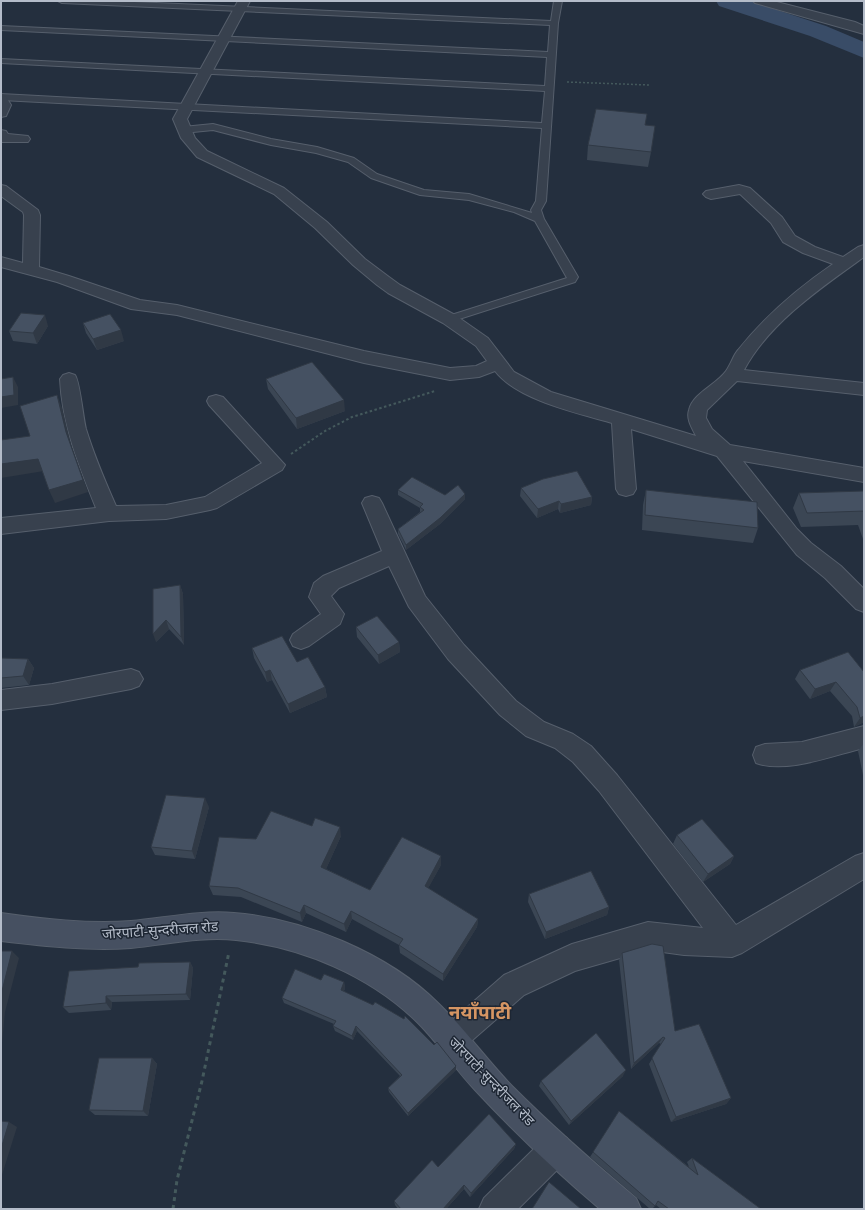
<svg xmlns="http://www.w3.org/2000/svg" width="865" height="1210" viewBox="0 0 865 1210" font-family="'Source Sans 3','Noto Sans Devanagari',sans-serif">
<rect width="100%" height="100%" fill="#242f3e"/>
<g fill="none" stroke-linecap="round" stroke-linejoin="round">
<path fill="#394c67" fill-rule="evenodd" d="M 716,1 L 750,1 L 826,26 L 864,42 L 864,58 L 810,36 L 719,6 Z"/>
<g stroke="#565f6c" stroke-width="2">
<path id="lane" d="M 58,1 L 112,1 L 551,21 L 554,1 L 562,1 L 558,23 L 546,201 L 541,210 L 544,219 L 578,277 L 575,282 L 453,321 L 445,321 L 444,319 L 445,317 L 567,278 L 535,221 L 514,212 L 469,200 L 420,195 L 371,178 L 348,162 L 316,153 L 271,145 L 213,130 L 183,133 L 179,130 L 183,127 L 213,124 L 271,139 L 317,147 L 354,158 L 377,174 L 424,190 L 469,194 L 532,213 L 531,210 L 536,201 L 542,128 L 1,100 L 1,94 L 542,123 L 545,91 L 1,63 L 1,59 L 545,86 L 547,57 L 1,30 L 1,26 L 548,52 L 550,25 L 62,3 Z"/>
</g>
<g stroke="#565f6c" stroke-width="2">
<path id="street" d="M 238,1 L 250,1 L 187,119 L 195,138 L 207,151 L 284,188 L 327,222 L 365,259 L 389,277 L 400,285 L 455,315 L 488,338 L 514,372 L 551,392 L 696,436 C 692,428 686,419 689,410 C 693,393 716,385 726,371 C 731,364 733,356 738,350 C 765,316 798,288 833,264 L 803,253 L 783,242 L 771,223 L 740,194 L 711,199 L 706,197 L 703,194 L 706,191 L 739,185 L 750,188 L 782,217 L 795,236 L 815,247 L 843,257 L 858,247 L 864,245 L 864,257 C 822,287 769,323 744,370 L 864,383 L 864,395 L 737,381 L 707,410 L 706,418 L 712,429 L 730,445 L 864,468 L 864,482 L 743,461 L 797,529 L 811,543 L 841,566 L 864,589 L 864,612 L 856,609 L 825,578 L 797,555 L 717,456 L 631,429 L 636,489 L 633,494 L 626,496 L 619,494 L 616,489 L 612,423 C 577,413 517,400 495,371 L 479,377 L 450,380 L 364,363 L 177,315 L 131,309 L 57,282 L 1,267 L 1,257 L 23,263 L 24,215 L 23,212 L 1,196 L 1,185 L 6,186 L 38,210 L 40,215 L 39,267 L 69,276 L 140,300 L 177,305 L 364,351 L 450,368 L 476,366 L 487,361 L 476,346 L 443,323 L 388,293 L 377,285 L 353,265 L 315,228 L 274,194 L 197,157 L 181,138 L 173,119 Z
M 753,1 L 773,1 L 855,22 L 864,26 L 864,34 L 755,3 Z
M 1,96 L 6,97 L 11,105 L 6,116 L 1,117 Z
M 1,130 L 6,131 L 8,134 L 28,136 L 30,139 L 28,142 L 1,142 Z
M 69,373 L 75,375 C 80,382 83,417 86,429 C 94,455 105,481 116,506 L 166,505 L 205,497 L 262,463 L 209,405 L 207,401 L 209,397 L 216,395 L 223,397 L 285,465 L 282,470 L 217,508 L 210,510 L 166,519 L 109,521 L 1,534 L 1,518 L 96,508 C 79,466 62,425 60,379 L 63,375 Z
M 372,496 L 379,498 L 382,503 L 425,596 L 464,645 L 516,701 L 544,722 L 573,734 L 591,746 L 617,775 L 736,925 L 855,856 L 864,853 L 864,879 L 742,953 L 732,957 L 684,955 L 648,950 L 575,971 L 524,995 L 461,1050 L 451,1055 L 441,1050 L 436,1040 L 441,1030 L 504,975 L 572,944 L 648,922 L 703,928 L 599,791 L 573,762 L 555,748 L 526,736 L 500,715 L 448,659 L 409,607 L 389,566 L 339,588 L 331,596 L 344,614 L 340,624 L 309,646 L 301,649 L 293,646 L 290,640 L 293,634 L 321,614 L 309,597 L 314,583 L 323,576 L 382,551 L 362,503 L 365,498 Z
M 131,669 L 139,672 L 143,679 L 139,686 L 131,689 L 52,704 L 1,710 L 1,690 L 52,684 Z
M 864,726 L 864,748 C 834,755 787,774 756,763 L 753,755 L 756,747 L 765,744 L 802,742 Z
M 556,1133 L 567,1138 L 572,1149 L 567,1160 L 518,1209 L 479,1209 L 484,1198 L 545,1138 Z"/>
</g>
<g stroke="#565f6c" stroke-width="2">
<path id="secondary" d="M 1,913 C 44,919 87,924 131,921 C 165,918 200,910 234,913 C 303,918 389,954 438,1003 C 465,1029 486,1059 512,1086 C 551,1125 593,1162 636,1198 L 641,1209 L 600,1209 C 556,1172 514,1132 475,1090 C 455,1069 439,1044 418,1023 C 371,976 302,947 236,940 C 201,936 165,945 131,948 C 87,951 44,946 1,941 Z"/>
</g>
<path stroke="#44595c" stroke-width="1.5" stroke-dasharray="2 2" stroke-linecap="butt" d="M 567,82 L 649,85"/>
<path stroke="#44595c" stroke-width="2" stroke-dasharray="2.5 2.5" stroke-linecap="butt" d="M 291,454 L 325,431 L 352,417 L 435,391"/>
<path stroke="#44595c" stroke-width="3" stroke-dasharray="4 4" stroke-linecap="butt" d="M 173,1209 L 177,1180 L 202,1081 L 229,952"/>
<use href="#lane" fill="#38414e" fill-rule="evenodd"/>
<use href="#street" fill="#38414e" fill-rule="evenodd"/>
<use href="#secondary" fill="#465061" fill-rule="evenodd"/>
</g>
<path fill="#3b4654" d="M 645,125 L 651,152 L 648,167 L 587,160 L 588,145 Z
M 83,323 L 124,341 L 97,350 L 86,333 Z
M 48,326 L 37,344 L 13,341 L 9,331 Z
M 266,379 L 345,411 L 297,429 L 268,389 Z
M 521,488 L 592,497 L 591,505 L 560,513 L 558,509 L 537,518 L 520,496 Z
M 398,490 L 445,495 L 465,494 L 465,499 L 440,524 L 406,550 L 398,534 L 398,529 L 420,512 L 420,508 L 398,495 Z
M 646,490 L 758,528 L 753,543 L 642,530 L 643,505 Z
M 864,491 L 864,539 L 863,539 L 858,525 L 801,527 L 793,508 L 799,493 Z
M 180,585 L 183,594 L 184,645 L 169,629 L 156,642 Z
M 356,627 L 399,642 L 400,652 L 379,664 L 357,637 Z
M 252,648 L 297,662 L 325,687 L 327,697 L 290,713 L 272,680 L 267,682 L 254,658 Z
M 1,658 L 28,659 L 34,668 L 29,685 L 1,688 Z
M 800,670 L 864,672 L 864,722 L 854,727 L 852,716 L 830,691 L 810,699 L 795,679 Z
M 864,743 L 864,780 L 858,751 Z
M 209,807 L 195,859 L 155,855 L 151,847 Z
M 677,835 L 734,856 L 730,864 L 703,882 L 673,844 Z
M 341,836 L 326,869 L 370,890 L 441,865 L 428,888 L 478,919 L 477,927 L 443,981 L 400,953 L 399,945 L 352,919 L 346,932 L 306,913 L 302,922 L 241,897 L 213,895 L 209,886 L 256,839 Z
M 529,894 L 609,907 L 607,915 L 545,939 L 528,902 Z
M 622,953 L 675,1031 L 731,1098 L 726,1104 L 671,1122 L 649,1064 L 661,1044 L 659,1043 L 631,1069 L 619,960 Z
M 190,962 L 193,968 L 190,1000 L 112,1002 L 111,1010 L 69,1013 L 63,1007 L 138,967 Z
M 321,980 L 344,982 L 345,988 L 344,991 L 434,1045 L 456,1066 L 456,1070 L 408,1116 L 389,1092 L 388,1088 L 400,1076 L 357,1031 L 353,1040 L 335,1031 L 333,1026 L 334,1024 L 284,1003 L 282,998 Z
M 152,1058 L 157,1064 L 148,1116 L 95,1115 L 89,1110 Z
M 623,1076 L 569,1125 L 539,1086 L 541,1081 Z
M 619,1111 L 689,1167 L 687,1162 L 692,1158 L 761,1209 L 661,1209 L 656,1205 L 652,1209 L 650,1209 L 590,1157 Z
M 516,1144 L 514,1149 L 470,1197 L 464,1189 L 446,1209 L 398,1209 L 395,1205 L 394,1201 L 438,1167 Z"/>
<path fill="#303945" d="M 45,315 L 48,326 L 37,344 L 33,333 Z
M 121,330 L 124,341 L 97,350 L 93,339 Z
M 13,377 L 18,387 L 18,405 L 1,408 L 1,397 Z
M 57,395 L 62,408 L 71,445 L 88,492 L 55,503 L 49,490 L 66,432 Z
M 344,400 L 345,411 L 297,429 L 296,418 Z
M 38,459 L 44,471 L 1,478 L 1,464 Z
M 465,494 L 465,499 L 440,524 L 406,550 L 406,545 Z
M 592,497 L 591,505 L 560,513 L 561,504 Z
M 559,501 L 558,509 L 537,518 L 538,509 Z
M 180,585 L 183,594 L 184,645 L 181,637 Z
M 166,620 L 169,629 L 156,642 L 153,634 Z
M 399,642 L 400,652 L 379,664 L 378,655 Z
M 28,659 L 34,668 L 29,685 L 23,676 Z
M 270,670 L 272,680 L 267,682 L 265,672 Z
M 836,682 L 830,691 L 810,699 L 815,689 Z
M 325,687 L 327,697 L 290,713 L 288,704 Z
M 864,716 L 864,722 L 854,727 L 860,718 Z
M 205,798 L 209,807 L 195,859 L 192,851 Z
M 340,827 L 341,836 L 323,876 L 321,867 Z
M 441,856 L 441,865 L 425,894 L 425,886 Z
M 734,856 L 730,864 L 703,882 L 708,874 Z
M 304,905 L 306,913 L 302,922 L 300,913 Z
M 609,907 L 607,915 L 545,939 L 546,932 Z
M 351,911 L 352,919 L 346,932 L 344,924 Z
M 478,919 L 477,927 L 443,981 L 443,974 Z
M 12,951 L 19,958 L 5,1012 L 2,1043 L 1,1042 L 1,995 Z
M 190,962 L 193,968 L 190,1000 L 186,994 Z
M 344,982 L 345,988 L 342,995 L 341,990 Z
M 106,996 L 112,1002 L 111,1010 L 106,1003 Z
M 356,1026 L 357,1031 L 353,1040 L 352,1036 Z
M 663,1037 L 659,1043 L 631,1069 L 634,1063 Z
M 152,1058 L 157,1064 L 148,1116 L 143,1111 Z
M 456,1066 L 456,1070 L 408,1116 L 408,1113 Z
M 626,1070 L 623,1076 L 569,1125 L 571,1121 Z
M 731,1098 L 726,1104 L 671,1122 L 676,1117 Z
M 9,1122 L 17,1127 L 1,1178 L 1,1149 Z
M 516,1144 L 514,1149 L 470,1197 L 471,1193 Z
M 464,1185 L 464,1189 L 446,1209 L 443,1209 Z"/>
<path fill="#455162" stroke="#303945" d="M 596,109 L 647,114 L 645,125 L 655,126 L 651,152 L 588,145 Z
M 21,313 L 45,315 L 33,333 L 9,331 Z
M 110,314 L 121,330 L 93,339 L 83,323 Z
M 312,362 L 344,400 L 296,418 L 266,379 Z
M 13,377 L 14,395 L 1,397 L 1,379 Z
M 57,395 L 66,432 L 83,480 L 49,490 L 38,459 L 1,464 L 1,440 L 30,436 L 20,406 Z
M 577,471 L 592,497 L 561,504 L 559,501 L 538,509 L 521,488 L 543,479 Z
M 412,477 L 445,495 L 458,485 L 465,494 L 440,518 L 406,545 L 398,529 L 424,510 L 420,507 L 423,504 L 398,490 Z
M 646,490 L 757,502 L 758,528 L 645,515 Z
M 864,491 L 864,511 L 807,513 L 799,493 Z
M 180,585 L 181,637 L 166,620 L 153,634 L 153,589 Z
M 377,616 L 399,642 L 378,655 L 356,627 Z
M 282,636 L 297,662 L 308,657 L 325,687 L 288,704 L 270,670 L 265,672 L 252,648 Z
M 848,652 L 864,672 L 864,716 L 860,718 L 857,707 L 836,682 L 815,689 L 800,670 Z
M 1,658 L 28,659 L 23,676 L 1,678 Z
M 166,795 L 205,798 L 192,851 L 151,847 Z
M 271,811 L 312,826 L 315,818 L 340,827 L 321,867 L 370,890 L 402,837 L 441,856 L 425,886 L 478,919 L 443,974 L 399,945 L 403,939 L 351,911 L 344,924 L 304,905 L 300,913 L 238,888 L 209,886 L 219,837 L 256,839 Z
M 702,819 L 734,856 L 708,874 L 677,835 Z
M 591,871 L 609,907 L 546,932 L 529,894 Z
M 652,944 L 663,946 L 675,1031 L 699,1024 L 731,1098 L 676,1117 L 652,1058 L 665,1038 L 663,1037 L 634,1063 L 622,953 Z
M 1,951 L 12,951 L 1,995 Z
M 190,962 L 186,994 L 106,996 L 106,1003 L 63,1007 L 69,971 L 138,967 L 139,963 Z
M 295,969 L 321,980 L 324,974 L 344,982 L 341,990 L 373,1005 L 375,1002 L 404,1019 L 405,1016 L 434,1045 L 437,1042 L 456,1066 L 408,1113 L 388,1088 L 402,1075 L 356,1026 L 352,1036 L 333,1026 L 336,1021 L 282,998 Z
M 596,1033 L 626,1070 L 571,1121 L 541,1081 Z
M 99,1058 L 152,1058 L 143,1111 L 89,1110 Z
M 619,1111 L 698,1175 L 692,1158 L 761,1209 L 669,1209 L 658,1201 L 655,1206 L 593,1152 Z
M 489,1114 L 516,1144 L 471,1193 L 464,1185 L 443,1209 L 401,1209 L 394,1201 L 432,1160 L 438,1167 Z
M 1,1121 L 9,1122 L 1,1149 Z
M 549,1182 L 581,1209 L 532,1209 Z"/>
<g text-anchor="middle" dominant-baseline="central" stroke-width="3" stroke-linejoin="round" paint-order="stroke">
<g font-size="14" fill="#b4bcc9" stroke="#1d2633">
<text transform="translate(160 931) rotate(-4)">जोरपाटी-सुन्दरीजल रोड</text>
<text transform="translate(491 1082) rotate(46)">जोरपाटी-सुन्दरीजल रोड</text>
</g>
<g font-size="19" font-weight="bold" fill="#d59563" stroke="#1d2633">
<text x="480" y="1013">नयाँपाटी</text>
</g>
</g>
<rect width="865" height="1210" fill="none" stroke="#b4bcc9" stroke-width="4"/>
</svg>
